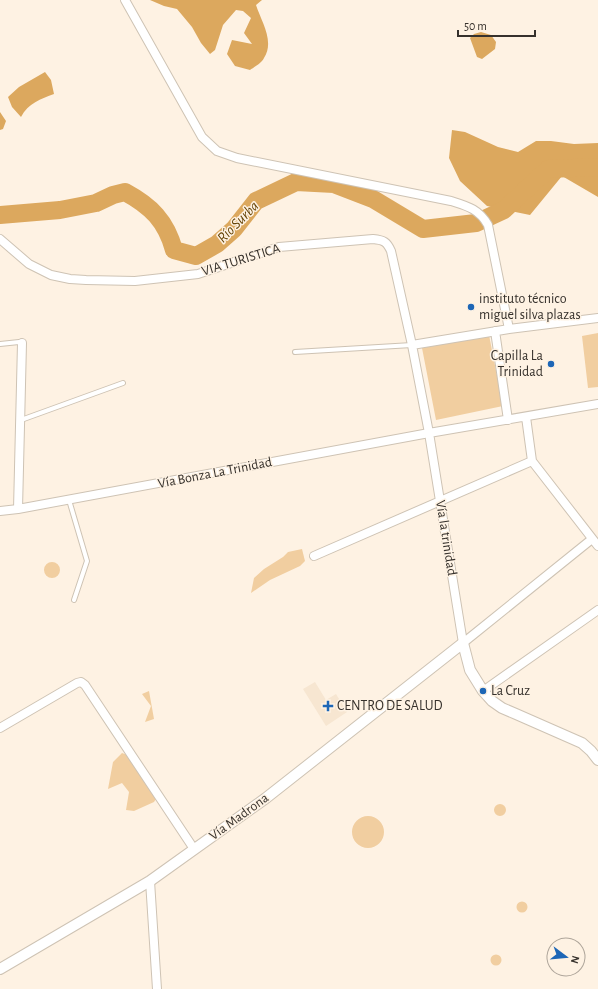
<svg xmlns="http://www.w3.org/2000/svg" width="598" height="989" viewBox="0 0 598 989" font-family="'Alegreya Sans',sans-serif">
<rect width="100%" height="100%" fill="#fef2e3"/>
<path fill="#f7e6d1" d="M 315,682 L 326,700 L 336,694 L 347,712 L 326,726 L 303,689 Z"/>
<path fill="#f1cea0" d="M 598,333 L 598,387 L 588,388 L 582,336 Z
M 489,335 L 503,406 L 436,420 L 422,348 Z
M 302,549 L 305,561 L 300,566 L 270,580 L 251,593 L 254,578 L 264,569 L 283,557 L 288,552 Z
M44 570a8 8 0 1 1 16 0a8 8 0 1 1-16 0Z
M 149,691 L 154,719 L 145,722 L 151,706 L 142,694 Z
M 122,753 L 133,757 L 159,794 L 154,802 L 134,811 L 126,810 L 129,792 L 122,783 L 108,789 L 113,762 Z
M494 810a6 6 0 1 1 12 0a6 6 0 1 1-12 0Z
M352 832a16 16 0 1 1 32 0a16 16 0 1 1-32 0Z
M516.5 907a5.5 5.5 0 1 1 11 0a5.5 5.5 0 1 1-11 0Z
M490.5 960a5.5 5.5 0 1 1 11 0a5.5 5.5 0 1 1-11 0Z"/>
<path fill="#dca85e" d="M 150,0 L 262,0 L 256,5 C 261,21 275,41 264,58 C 262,63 254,67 250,70 L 235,66 L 227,54 L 232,40 L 252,44 L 244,33 L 251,18 L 243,11 L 236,10 L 223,25 L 215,50 L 210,54 L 201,43 L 192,27 L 177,9 L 164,6 Z
M 481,32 L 491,35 L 496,42 L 495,49 L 482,59 L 477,57 L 470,38 L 474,34 Z
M 45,72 L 51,80 L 54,94 C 41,99 28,103 21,117 L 12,107 L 8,97 L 19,87 Z
M 0,112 L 6,121 L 3,129 L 0,130 Z
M 452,130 L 465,132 L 498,147 L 518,152 L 536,141 L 551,141 L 574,144 L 598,143 L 598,197 L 562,176 L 530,215 L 487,206 L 460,181 L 449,158 Z"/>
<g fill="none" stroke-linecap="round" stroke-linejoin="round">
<path stroke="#dca85e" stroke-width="18" d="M 0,215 L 60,210 L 96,203 L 113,195 L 125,192 C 151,206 166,221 174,250 L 196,256 L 217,244 L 234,229 L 256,201 L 296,182 L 334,184 L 373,199 L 423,229 L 476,223 L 504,210 L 548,169 L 598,167"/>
<g stroke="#cec3b4" stroke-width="6">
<path id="service" d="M 0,344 L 19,342 L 22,343
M 295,352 L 412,345
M 21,420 L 123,383
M 69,500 L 87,561 L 74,600"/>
</g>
<g stroke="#cec3b4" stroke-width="10">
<path id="minor" d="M 125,0 L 202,137 L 217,151 L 237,158 L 451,201 C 467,206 479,209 488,225 L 509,329
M 0,239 L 29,264 L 51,275 L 70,279 L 86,280 L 135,281 L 198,274 L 279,247 L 373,239 C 384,240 387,242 391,251 L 412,345 L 429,433 L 463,643 L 592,539
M 495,331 L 508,420
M 412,345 L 509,329 L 598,318
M 526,417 L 532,461 L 598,546
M 18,509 L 22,343
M 0,511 L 18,509 L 429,433 L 598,404
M 314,556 L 532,461
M 483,691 L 598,610
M 0,728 L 77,683 L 81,682 L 85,685 L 194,849
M 150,881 L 157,989"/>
</g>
<g stroke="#cec3b4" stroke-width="12">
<path id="tertiary" d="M 0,969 L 150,881 L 266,798 L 463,643 L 470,670 L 483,691 L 492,701 L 502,708 L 516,714 L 582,743 L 591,751 L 598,760"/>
</g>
<use href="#service" stroke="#fff" stroke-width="4"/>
<use href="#minor" stroke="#fff" stroke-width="8"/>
<use href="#tertiary" stroke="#fff" stroke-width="10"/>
</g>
<g fill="#1d66b6" stroke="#fef2e3" stroke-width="1.5">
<circle cx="471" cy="307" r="4"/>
<circle cx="551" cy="364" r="4"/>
<circle cx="483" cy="691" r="4"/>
<path d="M326 700h4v4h4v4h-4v4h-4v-4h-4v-4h4z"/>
</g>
<g text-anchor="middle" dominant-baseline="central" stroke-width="3" stroke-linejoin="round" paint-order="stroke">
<g font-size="14" fill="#36312c" stroke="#fef2e3">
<text transform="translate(241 260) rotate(-17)">VIA TURISTICA</text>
<text transform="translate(215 473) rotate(-11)">Vía Bonza La Trinidad</text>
<text transform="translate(446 538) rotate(81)">Vía la trinidad</text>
<text transform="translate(239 817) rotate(-36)">Vía Madrona</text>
</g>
<g font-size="14" fill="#36312c" stroke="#fef2e3" text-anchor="start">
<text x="479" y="299">instituto técnico<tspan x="479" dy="16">miguel silva plazas</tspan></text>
<text x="543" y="356" text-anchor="end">Capilla La<tspan x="543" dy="16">Trinidad</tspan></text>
<text x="491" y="691">La Cruz</text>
<text x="337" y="706">CENTRO DE SALUD</text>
</g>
<g font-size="15" font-style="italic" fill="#644204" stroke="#fef2e3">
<text transform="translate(238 222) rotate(-45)">Río Surba</text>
</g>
</g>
<g transform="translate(566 957) rotate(106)"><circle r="19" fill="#fef2e3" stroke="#aea59a"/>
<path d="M0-3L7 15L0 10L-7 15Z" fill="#1d66b6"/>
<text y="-6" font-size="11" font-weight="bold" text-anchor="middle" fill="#36312c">N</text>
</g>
<path d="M458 30v6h77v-6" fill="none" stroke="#36312c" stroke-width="2"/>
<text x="464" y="30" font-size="12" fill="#36312c" stroke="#fef2e3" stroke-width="3" paint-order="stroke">50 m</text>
</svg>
